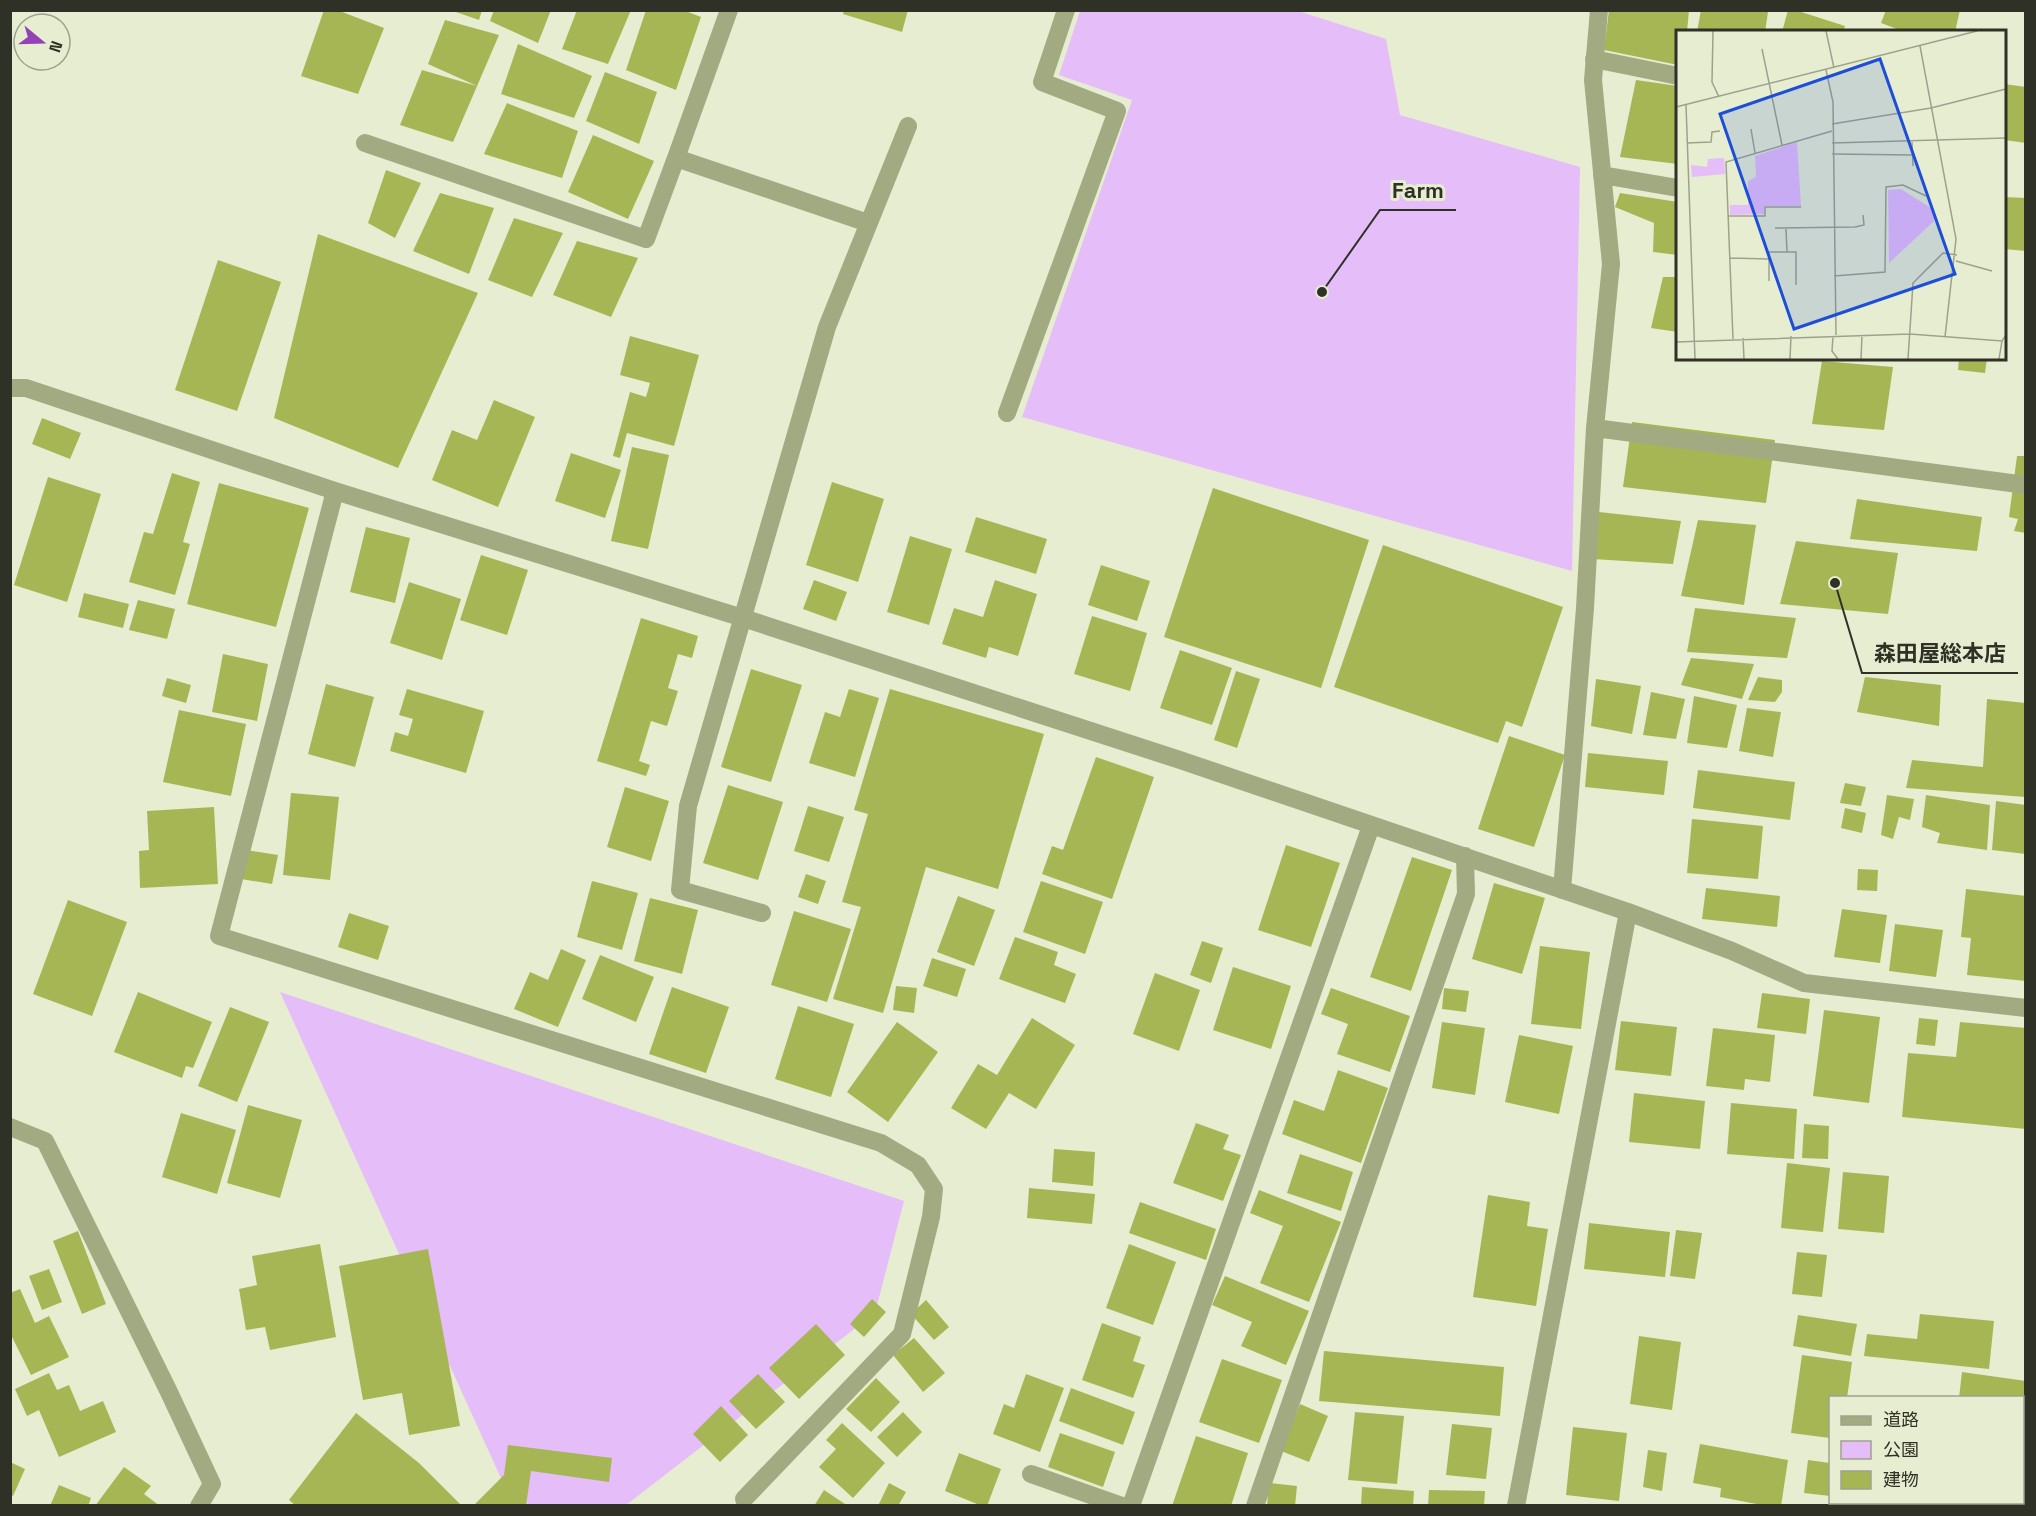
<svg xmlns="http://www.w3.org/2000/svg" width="2036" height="1516" viewBox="0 0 2036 1516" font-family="'Space Grotesk','Noto Sans JP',sans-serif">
<rect width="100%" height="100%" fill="#e7edd1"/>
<path fill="#e5bdf8" d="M 1080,11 L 1298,11 L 1386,39 L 1400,115 L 1580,167 L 1572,571 L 1022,417 L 1132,100 L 1059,75 Z
M 280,992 L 904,1201 L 875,1313 L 626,1505 L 532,1505 L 510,1498 Z"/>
<path fill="#a7b654" d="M 324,10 L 337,10 L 384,28 L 358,94 L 301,76 Z
M 450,10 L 482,10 L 479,20 Z
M 494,10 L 551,10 L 538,43 L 490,21 Z
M 577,10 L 631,10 L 608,64 L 562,49 Z
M 646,10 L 683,10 L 701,17 L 676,90 L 626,70 Z
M 844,10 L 908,10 L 902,32 L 843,14 Z
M 1609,10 L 1689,10 L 1687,32 L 1678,32 L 1678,65 L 1604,50 Z
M 1701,10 L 1762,10 L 1768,12 L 1765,32 L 1697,32 Z
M 1788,10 L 1795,10 L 1845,26 L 1843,32 L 1782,32 Z
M 1886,10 L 1960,10 L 1955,32 L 1905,32 L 1881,23 Z
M 445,20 L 499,35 L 453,142 L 400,125 L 422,70 L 477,86 L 428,64 Z
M 518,44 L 592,76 L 574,118 L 501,94 Z
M 605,72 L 657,92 L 639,144 L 586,121 Z
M 1636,80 L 1678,86 L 1678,164 L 1620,157 Z
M 2004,84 L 2026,87 L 2026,143 L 2004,140 Z
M 507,103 L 578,131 L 562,178 L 484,154 Z
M 593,135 L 654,161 L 628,219 L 568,192 Z
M 386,170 L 421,183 L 395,238 L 368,223 Z
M 440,193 L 494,208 L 469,274 L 413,251 Z
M 1620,193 L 1678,202 L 1678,255 L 1653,252 L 1654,223 L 1615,207 Z
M 2004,197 L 2026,198 L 2026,251 L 2004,249 Z
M 514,218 L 563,233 L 532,297 L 488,280 Z
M 318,234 L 478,293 L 398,468 L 274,418 Z
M 577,241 L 638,258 L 611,317 L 553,295 Z
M 218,260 L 281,282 L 237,411 L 175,390 Z
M 1663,277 L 1678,277 L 1678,332 L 1651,328 Z
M 630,336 L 699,355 L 674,446 L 627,433 L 620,458 L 613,456 L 630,392 L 646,397 L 650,383 L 620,375 Z
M 1959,358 L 1987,358 L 1985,373 L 1958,370 Z
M 1822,361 L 1893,367 L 1884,430 L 1812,424 Z
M 494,400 L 535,417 L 498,507 L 432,480 L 452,430 L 477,440 Z
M 42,418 L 81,433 L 70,459 L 32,444 Z
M 1632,422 L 1775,440 L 1766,503 L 1623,487 Z
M 632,447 L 669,455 L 648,549 L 611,541 Z
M 571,453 L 621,470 L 605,518 L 555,501 Z
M 2017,456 L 2026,456 L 2026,533 L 2014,531 L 2018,519 L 2009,517 Z
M 172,473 L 200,482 L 183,542 L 190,544 L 175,595 L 129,582 L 144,532 L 153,534 Z
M 48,477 L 101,494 L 67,602 L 14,585 Z
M 832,482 L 884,499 L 858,582 L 806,565 Z
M 219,483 L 309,508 L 276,627 L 187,604 Z
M 1213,488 L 1369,540 L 1321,688 L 1164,637 Z
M 1857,499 L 1982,517 L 1977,551 L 1850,539 Z
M 1599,512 L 1681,521 L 1673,564 L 1593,559 Z
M 976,517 L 1047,539 L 1036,574 L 965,552 Z
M 1698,520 L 1756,525 L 1744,605 L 1681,596 Z
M 366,527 L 410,538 L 395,603 L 350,592 Z
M 910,536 L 952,549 L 929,625 L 887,612 Z
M 1796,541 L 1898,553 L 1888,614 L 1780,604 Z
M 1383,545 L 1563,607 L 1522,727 L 1506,721 L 1498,743 L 1334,687 Z
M 481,555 L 528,570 L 507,635 L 460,620 Z
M 1101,565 L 1150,581 L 1137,621 L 1088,605 Z
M 814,580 L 847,592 L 836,621 L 803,609 Z
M 995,580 L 1037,594 L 1018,656 L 989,647 L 986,658 L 942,644 L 954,608 L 983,617 Z
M 409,582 L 461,599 L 442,660 L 390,643 Z
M 84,593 L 129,604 L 123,628 L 78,617 Z
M 138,600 L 175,609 L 167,639 L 129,630 Z
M 1695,608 L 1796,618 L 1787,658 L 1687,652 Z
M 1092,616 L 1147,633 L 1130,691 L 1074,674 Z
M 641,618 L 698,636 L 692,658 L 678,654 L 668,688 L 678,691 L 667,726 L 651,721 L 639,761 L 650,765 L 646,776 L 597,761 Z
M 1180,650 L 1232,668 L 1212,725 L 1160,708 Z
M 223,654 L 268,664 L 257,721 L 212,712 Z
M 1691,658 L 1754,664 L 1742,699 L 1681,685 Z
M 751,669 L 802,685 L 771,782 L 721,767 Z
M 1236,671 L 1260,679 L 1237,748 L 1214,740 Z
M 1758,677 L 1782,680 L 1782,692 L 1775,702 L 1748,700 Z
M 1865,677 L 1941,685 L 1939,726 L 1857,712 Z
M 167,678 L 191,685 L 186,703 L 162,696 Z
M 1596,679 L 1641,686 L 1632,734 L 1591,726 Z
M 326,684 L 374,697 L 355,767 L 308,754 Z
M 407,689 L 484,711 L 466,773 L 390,751 L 395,732 L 408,736 L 413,719 L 399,715 Z
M 849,689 L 879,698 L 855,777 L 809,763 L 825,712 L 840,717 Z
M 890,689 L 1044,734 L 998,889 L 926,867 L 883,1013 L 833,999 L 861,907 L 842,902 L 868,814 L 854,810 Z
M 1651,692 L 1685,699 L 1676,739 L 1643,735 Z
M 1694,696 L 1737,705 L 1727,748 L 1687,743 Z
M 1987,699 L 2026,703 L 2026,797 L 1906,788 L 1912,760 L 1983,767 Z
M 1747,708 L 1781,712 L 1773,757 L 1739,751 Z
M 179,710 L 246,724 L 231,796 L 163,782 Z
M 1509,736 L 1565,755 L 1534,847 L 1478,829 Z
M 1588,753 L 1668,761 L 1664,795 L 1585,787 Z
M 1096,757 L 1154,777 L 1112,899 L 1042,874 L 1052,846 L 1063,850 Z
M 1698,770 L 1795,782 L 1790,820 L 1693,808 Z
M 1845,783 L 1866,787 L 1861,806 L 1840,803 Z
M 728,785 L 783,802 L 758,880 L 703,863 Z
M 625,787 L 669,801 L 651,861 L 607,847 Z
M 291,793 L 339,797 L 330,880 L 283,875 Z
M 1887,795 L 1914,799 L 1910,820 L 1899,817 L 1893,839 L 1881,835 Z
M 1926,795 L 1990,805 L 1987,850 L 1937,843 L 1940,833 L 1922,827 Z
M 1996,801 L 2026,805 L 2026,854 L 1992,850 Z
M 808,806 L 844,817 L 829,862 L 794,851 Z
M 214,807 L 218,884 L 140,888 L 139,851 L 149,850 L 147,811 Z
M 1845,808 L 1866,813 L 1862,833 L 1841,828 Z
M 1692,819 L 1763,826 L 1758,879 L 1687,873 Z
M 1286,845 L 1340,863 L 1311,947 L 1258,930 Z
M 246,850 L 278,855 L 272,884 L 241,879 Z
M 1412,857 L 1452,870 L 1411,991 L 1370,977 Z
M 1858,869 L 1878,870 L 1877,891 L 1857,890 Z
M 806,874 L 826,881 L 818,904 L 798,897 Z
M 592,881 L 638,893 L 622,950 L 577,937 Z
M 1041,881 L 1103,902 L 1085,954 L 1023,932 Z
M 1494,883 L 1545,898 L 1522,974 L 1472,959 Z
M 1706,888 L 1780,896 L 1777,927 L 1702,919 Z
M 1966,889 L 2026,896 L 2026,981 L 1967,975 L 1971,938 L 1961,937 Z
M 958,896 L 995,910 L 974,966 L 937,952 Z
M 650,898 L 698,910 L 682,974 L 634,961 Z
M 68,900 L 127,922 L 92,1016 L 33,994 Z
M 1842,909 L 1887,915 L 1880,963 L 1834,957 Z
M 794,911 L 851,929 L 827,1002 L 771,985 Z
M 349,913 L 389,926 L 378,960 L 338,947 Z
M 1895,924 L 1943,930 L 1936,977 L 1889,971 Z
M 1015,937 L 1058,952 L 1054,965 L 1076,974 L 1065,1003 L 999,979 Z
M 1202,941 L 1223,948 L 1211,983 L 1190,975 Z
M 1540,946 L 1590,952 L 1581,1029 L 1531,1024 Z
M 561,949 L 586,960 L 558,1027 L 514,1009 L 530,972 L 548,980 Z
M 600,955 L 654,977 L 636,1022 L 582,999 Z
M 932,958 L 966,969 L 957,997 L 923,986 Z
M 1233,967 L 1291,986 L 1271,1049 L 1213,1030 Z
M 1155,973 L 1200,990 L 1179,1051 L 1133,1034 Z
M 896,986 L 917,988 L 914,1013 L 893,1010 Z
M 672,987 L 729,1007 L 706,1073 L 649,1054 Z
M 1331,988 L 1410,1016 L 1390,1072 L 1337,1054 L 1348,1024 L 1321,1014 Z
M 1444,988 L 1469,991 L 1466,1012 L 1442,1009 Z
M 138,992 L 212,1022 L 193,1068 L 186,1066 L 182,1078 L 114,1052 Z
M 1762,993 L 1810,999 L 1806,1034 L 1757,1028 Z
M 798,1006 L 854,1024 L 831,1097 L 775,1079 Z
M 230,1007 L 269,1022 L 237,1102 L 198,1086 Z
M 1824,1010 L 1880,1017 L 1869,1103 L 1813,1096 Z
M 1032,1018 L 1075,1045 L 1036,1109 L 1009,1093 L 986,1129 L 951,1108 L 978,1064 L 997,1075 Z
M 1919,1018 L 1938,1020 L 1935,1046 L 1916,1044 Z
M 1621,1021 L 1677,1027 L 1671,1076 L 1615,1070 Z
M 897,1022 L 938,1052 L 888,1122 L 847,1092 Z
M 1442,1022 L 1485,1028 L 1475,1095 L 1432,1088 Z
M 1960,1022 L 2026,1028 L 2026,1129 L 1902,1117 L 1908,1053 L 1956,1057 Z
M 1713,1028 L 1775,1035 L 1770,1082 L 1745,1079 L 1744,1090 L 1706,1086 Z
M 1519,1035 L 1573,1046 L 1559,1114 L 1505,1102 Z
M 1338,1070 L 1388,1088 L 1361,1163 L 1282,1134 L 1294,1100 L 1324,1111 Z
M 1634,1093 L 1705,1101 L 1700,1149 L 1629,1142 Z
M 1731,1103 L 1797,1109 L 1794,1159 L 1727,1154 Z
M 248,1105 L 302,1120 L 280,1198 L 227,1183 Z
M 181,1113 L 236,1130 L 217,1194 L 162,1177 Z
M 1196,1123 L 1229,1135 L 1223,1149 L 1241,1155 L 1223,1201 L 1173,1183 Z
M 1804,1124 L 1829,1126 L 1828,1159 L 1802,1158 Z
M 1054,1149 L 1095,1152 L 1093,1186 L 1052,1182 Z
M 1300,1154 L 1353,1172 L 1341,1211 L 1287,1193 Z
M 1787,1163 L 1830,1168 L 1823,1232 L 1781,1228 Z
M 1843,1172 L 1889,1176 L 1884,1233 L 1838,1229 Z
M 1029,1188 L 1095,1194 L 1092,1224 L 1027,1218 Z
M 1259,1190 L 1341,1222 L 1309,1302 L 1260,1283 L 1283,1226 L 1250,1213 Z
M 1488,1195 L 1530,1202 L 1527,1226 L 1548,1229 L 1536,1306 L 1473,1297 Z
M 1140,1202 L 1216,1229 L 1206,1260 L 1129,1233 Z
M 1589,1223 L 1670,1232 L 1665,1277 L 1584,1269 Z
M 1676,1230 L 1702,1233 L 1695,1279 L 1670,1276 Z
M 78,1231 L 106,1304 L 82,1314 L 53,1241 Z
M 320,1244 L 336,1337 L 270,1350 L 265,1327 L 246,1330 L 239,1289 L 257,1285 L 252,1256 Z
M 1129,1244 L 1176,1262 L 1153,1325 L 1106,1308 Z
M 428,1249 L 460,1426 L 409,1435 L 402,1393 L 363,1400 L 339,1266 Z
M 1797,1252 L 1827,1255 L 1822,1297 L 1792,1294 Z
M 49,1269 L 62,1302 L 42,1310 L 29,1276 Z
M 1225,1276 L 1309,1311 L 1286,1365 L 1241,1346 L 1252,1322 L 1212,1305 Z
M 20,1289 L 35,1323 L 49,1316 L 69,1357 L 31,1375 L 10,1333 L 10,1293 Z
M 872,1299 L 886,1312 L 864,1337 L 850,1324 Z
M 926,1300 L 949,1327 L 934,1340 L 911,1314 Z
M 1920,1314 L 1994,1321 L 1989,1369 L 1864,1356 L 1867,1334 L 1917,1339 Z
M 1798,1315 L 1857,1324 L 1851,1356 L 1793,1346 Z
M 1102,1323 L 1141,1337 L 1133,1361 L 1145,1365 L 1133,1398 L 1082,1380 Z
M 816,1324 L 845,1355 L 799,1399 L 769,1368 Z
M 1639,1336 L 1681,1342 L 1672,1410 L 1630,1404 Z
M 914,1338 L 945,1373 L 923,1392 L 893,1355 Z
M 1324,1351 L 1504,1367 L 1500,1416 L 1319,1401 Z
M 1802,1355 L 1852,1362 L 1847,1398 L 1830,1398 L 1830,1438 L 1791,1433 Z
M 1222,1359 L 1282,1380 L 1259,1443 L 1199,1422 Z
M 1962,1372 L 2026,1381 L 2026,1412 L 2022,1411 L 2022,1398 L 1959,1398 Z
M 49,1373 L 57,1390 L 69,1385 L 80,1411 L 103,1401 L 116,1432 L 59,1457 L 39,1410 L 27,1416 L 15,1389 Z
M 758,1374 L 785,1402 L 756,1429 L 729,1401 Z
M 1026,1374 L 1064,1388 L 1040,1452 L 993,1434 L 1004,1404 L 1014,1408 Z
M 876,1378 L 900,1402 L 871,1432 L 846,1409 Z
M 1071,1388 L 1135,1412 L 1123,1445 L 1059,1421 Z
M 1300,1404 L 1328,1416 L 1309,1462 L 1281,1451 Z
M 721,1406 L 748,1435 L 720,1462 L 693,1434 Z
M 903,1412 L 922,1432 L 897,1457 L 877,1437 Z
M 1355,1412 L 1404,1416 L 1397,1484 L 1348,1480 Z
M 356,1413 L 419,1463 L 462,1506 L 296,1506 L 289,1500 Z
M 842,1423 L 885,1463 L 853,1498 L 819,1467 L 836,1449 L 826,1440 Z
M 1452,1424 L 1492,1428 L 1486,1479 L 1446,1475 Z
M 1573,1427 L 1627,1433 L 1619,1501 L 1566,1495 Z
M 1060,1433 L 1115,1452 L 1103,1487 L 1048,1467 Z
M 1196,1436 L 1248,1453 L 1231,1506 L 1172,1506 Z
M 1700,1444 L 1788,1460 L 1781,1506 L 1767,1506 L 1720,1497 L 1721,1488 L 1693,1483 Z
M 508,1445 L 612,1458 L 609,1482 L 531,1471 L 526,1506 L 473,1506 L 504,1475 Z
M 1648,1450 L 1667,1453 L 1662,1491 L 1643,1487 Z
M 959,1453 L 1001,1469 L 987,1506 L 982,1506 L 945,1491 Z
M 1808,1460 L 1830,1463 L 1830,1496 L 1804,1493 Z
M 10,1462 L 25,1469 L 13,1496 L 10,1495 Z
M 124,1467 L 151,1486 L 144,1494 L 160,1506 L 95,1506 Z
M 889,1483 L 906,1492 L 898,1506 L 878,1506 Z
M 1269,1483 L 1297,1486 L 1295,1506 L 1267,1506 Z
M 59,1485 L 91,1498 L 88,1506 L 50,1506 Z
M 1362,1487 L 1414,1491 L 1413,1506 L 1361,1506 Z
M 824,1490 L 848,1506 L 814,1506 Z
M 1429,1490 L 1485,1491 L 1484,1506 L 1428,1506 Z
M 1928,1502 L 2005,1502 L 2005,1506 L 1928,1506 Z"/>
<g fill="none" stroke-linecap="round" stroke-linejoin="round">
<path stroke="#a2aa82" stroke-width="18" d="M 1594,59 L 1678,76"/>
<path stroke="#a2aa82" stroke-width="18" d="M 729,10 L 676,158 L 868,223
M 365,143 L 646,239 L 676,158
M 1602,175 L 1678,188
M 10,388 L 26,388 L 335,491 L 743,618 L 1177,759 L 1628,912 L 1732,951 L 1804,983 L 2026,1008
M 1007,413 L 1117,111 L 1042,82 L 1066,10
M 1595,428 L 2026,485
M 335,491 L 219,936 L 881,1143 L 918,1165 L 934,1189 L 931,1217 L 902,1334 L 744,1499
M 1562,890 L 1585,608 L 1595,428 L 1611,264 L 1593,80 L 1599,10
M 762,913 L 680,890 L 688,806 L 827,327 L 908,126
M 10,1127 L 45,1141 L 168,1390 L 212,1484 L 199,1506
M 1031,1474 L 1122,1506
M 1131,1506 L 1371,826
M 1255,1506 L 1466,894 L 1465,856
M 1516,1506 L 1628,912"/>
</g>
<g transform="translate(1676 30)">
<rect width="330" height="330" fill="#e7edd1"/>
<path d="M 121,112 L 125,176 L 88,176 L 88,184 L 54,185 L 54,175 L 72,175 L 72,151 L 80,147 L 79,126 ZM 48,128 L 49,144 L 16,147 L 15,135 L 31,137 L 32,129 ZM 225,159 L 258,180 L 258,191 L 213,233 L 212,160 Z" fill="#e5bdf8"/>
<path fill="none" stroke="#9da28d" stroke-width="1.5" d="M 37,1 L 36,52 L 43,67M 150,1 L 158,38M 244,16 L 280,209 L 269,307M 86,19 L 106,115M 150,40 L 157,72 L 160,305M 10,75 L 19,329M 0,77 L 301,1M 156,94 L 255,78 L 330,59M 75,99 L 79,123M 236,112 L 237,136M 11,113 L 35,112 L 36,102 L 44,101M 156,113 L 330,108M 156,124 L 237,125M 52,186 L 89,186 L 89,177 L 125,177M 99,198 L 179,197 L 188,195 L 187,185M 111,222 L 120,222 L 120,255M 54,228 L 93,229 L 93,222 L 111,222 L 110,199M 93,229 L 93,251M 280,231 L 316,241M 158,246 L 209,242 L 210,157 L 227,155 L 250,166M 157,306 L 156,321 L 162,329M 67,308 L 68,329M 57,309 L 50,132 L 156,101M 0,312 L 234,304 L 326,311 L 330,305M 114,329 L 115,306M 185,329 L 186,305M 232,329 L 237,253 L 267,223 L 281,225M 323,329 L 326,311"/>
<path fill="#1d4ed8" fill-opacity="0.15" stroke="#1d4ed8" stroke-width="3" d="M 204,29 L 279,244 L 118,299 L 44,84 Z"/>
<rect width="330" height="330" fill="none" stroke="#2f3126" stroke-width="3"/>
</g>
<path fill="none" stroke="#2f3126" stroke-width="2" d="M1322 292L1380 210H1456M1835 583L1862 673H2018"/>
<g fill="#2f3126" stroke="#e7edd1" stroke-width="2">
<circle cx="1322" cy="292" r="6"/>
<circle cx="1835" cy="583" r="6"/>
</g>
<g font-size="22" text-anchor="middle" font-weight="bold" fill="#2f3126" stroke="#e7edd1" stroke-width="6" stroke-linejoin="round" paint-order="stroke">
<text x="1418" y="198">Farm</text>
<text x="1940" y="661">森田屋総本店</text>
</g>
<rect width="2036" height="1516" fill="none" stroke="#2f3126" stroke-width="24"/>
<rect x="1829" y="1396" width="195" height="108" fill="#e7edd1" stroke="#9da28d" stroke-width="1.5"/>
<rect x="1841" y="1416" width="30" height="9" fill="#a2aa82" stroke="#9da28d" stroke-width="1.5"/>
<text x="1883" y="1426" font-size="18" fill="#2f3126">道路</text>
<rect x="1841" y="1441" width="30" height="18" fill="#e5bdf8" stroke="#9da28d" stroke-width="1.5"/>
<text x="1883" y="1456" font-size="18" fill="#2f3126">公園</text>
<rect x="1841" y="1471" width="30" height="18" fill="#a7b654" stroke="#9da28d" stroke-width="1.5"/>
<text x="1883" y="1486" font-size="18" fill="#2f3126">建物</text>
<g transform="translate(42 42) rotate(109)"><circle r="28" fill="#e7edd1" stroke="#9da28d" stroke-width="1.5"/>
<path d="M0-4.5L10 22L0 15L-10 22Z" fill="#9343b3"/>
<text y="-9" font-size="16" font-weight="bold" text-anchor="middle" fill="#2f3126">N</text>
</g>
</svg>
